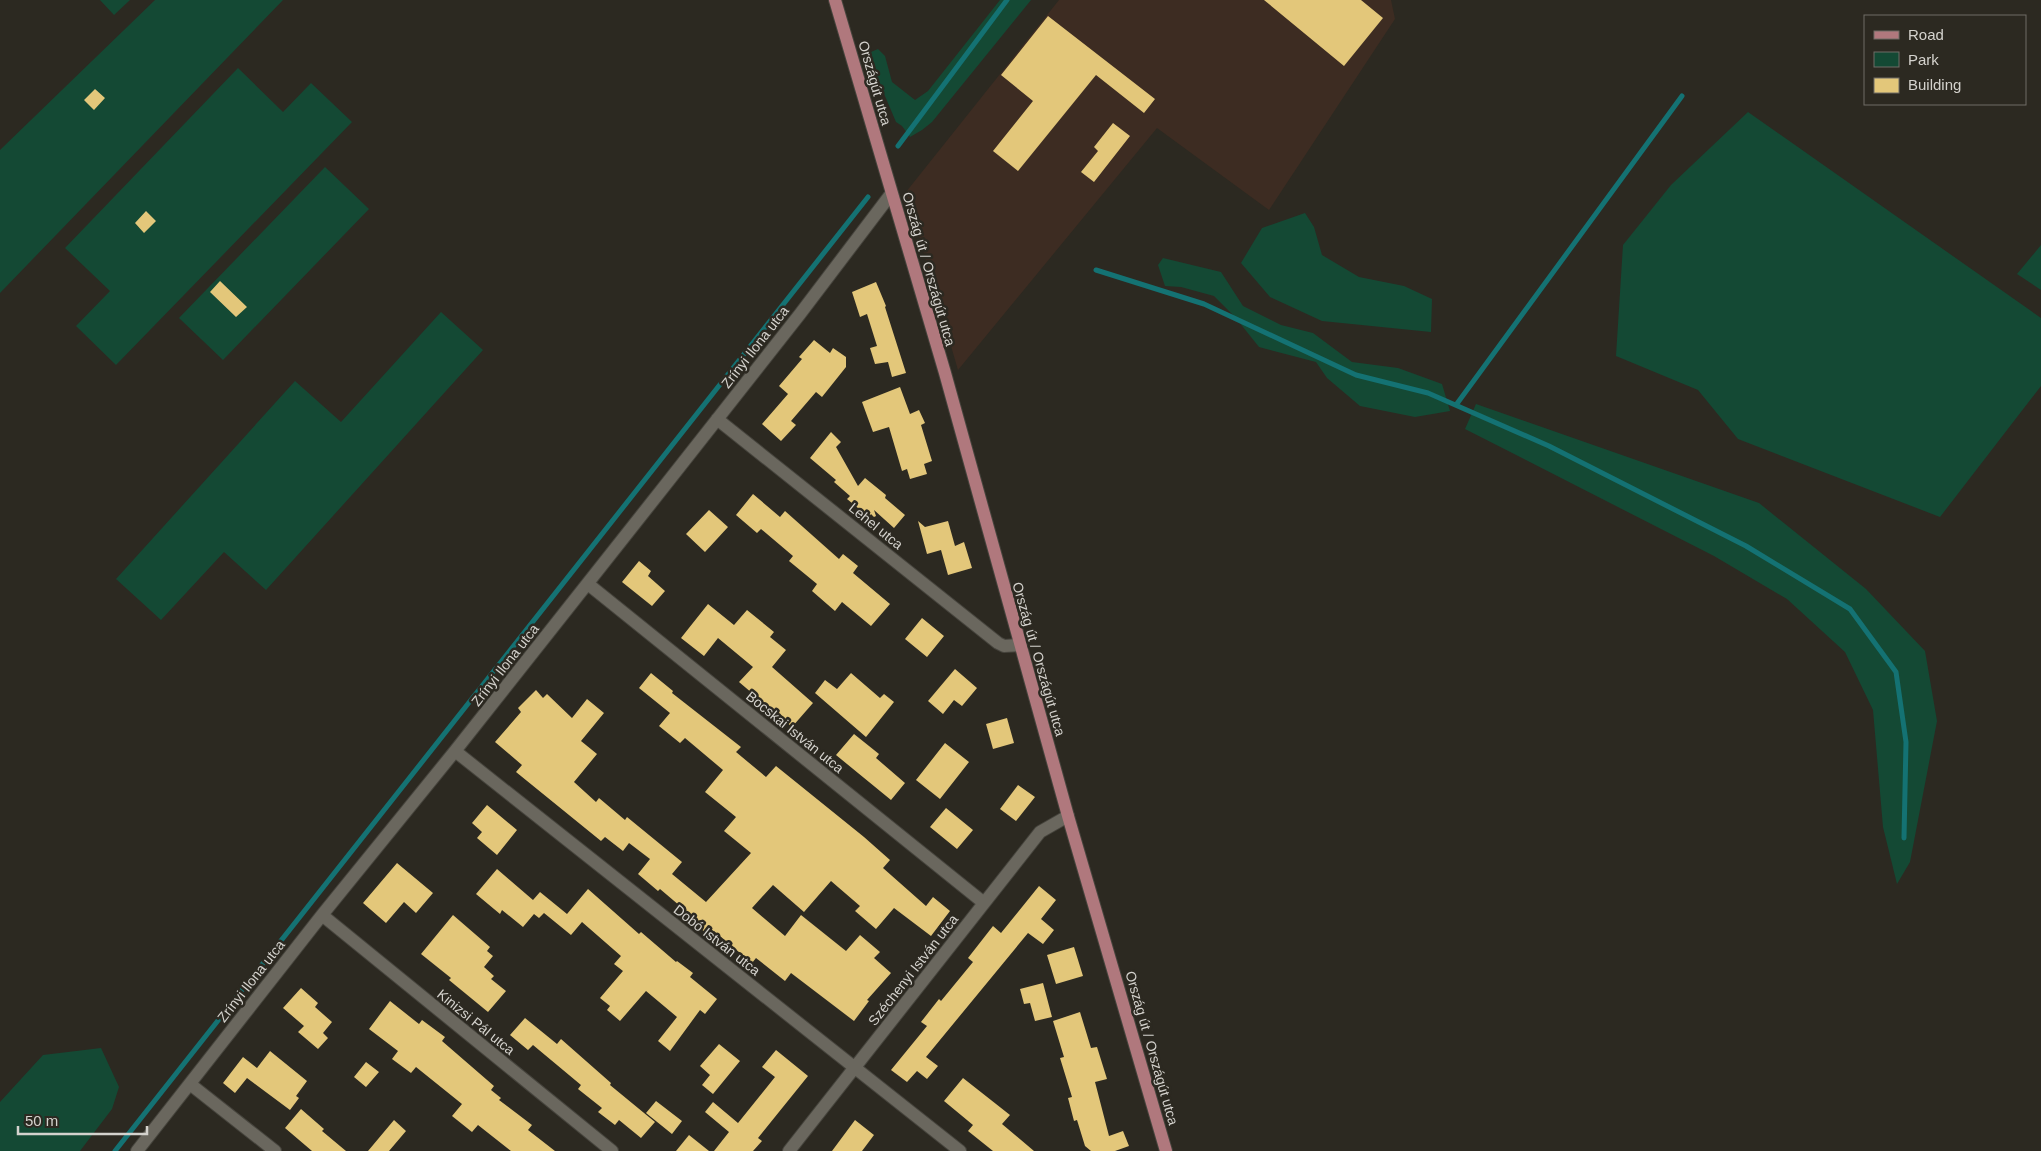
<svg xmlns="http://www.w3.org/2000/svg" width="2041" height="1151" viewBox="0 0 2041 1151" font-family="Helvetica,sans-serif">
<rect width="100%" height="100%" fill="#2c2921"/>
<path fill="#3d2c22" d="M 1059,0 L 1391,0 L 1395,19 L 1269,210 L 1157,128 L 958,370 L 906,192 Z"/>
<path fill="#144934" d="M 100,0 L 130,0 L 114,15 Z
M 155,0 L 283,0 L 0,293 L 0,150 Z
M 1000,0 L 1031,0 L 932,122 L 922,130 L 910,137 L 902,126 L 896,122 L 874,70 L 871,52 L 878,49 L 885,56 L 892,82 L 915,100 L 928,91 Z
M 238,68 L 283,112 L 311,83 L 352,122 L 116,365 L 76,326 L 110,291 L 65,248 Z
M 1748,112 L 2041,318 L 2041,386 L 1940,517 L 1738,439 L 1698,390 L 1616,356 L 1623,245 L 1671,185 Z
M 325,167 L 369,209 L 223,360 L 179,318 Z
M 1305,213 L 1314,227 L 1322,255 L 1359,277 L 1404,286 L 1432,299 L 1431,332 L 1322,321 L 1270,297 L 1241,263 L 1262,228 Z
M 2041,245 L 2041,290 L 2017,274 Z
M 1163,258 L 1221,272 L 1243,306 L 1281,325 L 1313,333 L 1352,362 L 1398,368 L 1442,384 L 1450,411 L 1415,417 L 1360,406 L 1327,378 L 1316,362 L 1259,347 L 1235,317 L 1214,296 L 1181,287 L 1165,286 L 1158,265 Z
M 441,312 L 483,350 L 266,590 L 224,552 L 161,620 L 116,579 L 295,381 L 341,422 Z
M 1476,404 L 1759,503 L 1866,589 L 1925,651 L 1937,721 L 1910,862 L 1897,884 L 1883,827 L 1873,710 L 1845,652 L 1787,599 L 1714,556 L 1465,429 Z
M 101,1048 L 119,1087 L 112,1109 L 80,1151 L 0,1151 L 0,1102 L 43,1055 Z"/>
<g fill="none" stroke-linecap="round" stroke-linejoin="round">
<path stroke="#147273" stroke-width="5" d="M 898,146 L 1007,0
M 1096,270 L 1204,304 L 1356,375 L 1428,393 L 1549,446 L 1746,546 L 1850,609 L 1896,672 L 1906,742 L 1904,838
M 1456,405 L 1682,96
M 115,1151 L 868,197"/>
</g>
<path fill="#e3c77a" d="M 1264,0 L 1361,0 L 1383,18 L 1344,66 Z
M 1048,16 L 1155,99 L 1144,113 L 1096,75 L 1018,171 L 993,151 L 1033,101 L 1001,75 Z
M 95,89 L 105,98 L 94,110 L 84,100 Z
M 1113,123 L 1130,136 L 1094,182 L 1081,172 L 1098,151 L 1094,147 Z
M 146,211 L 156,221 L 144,233 L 135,223 Z
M 220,281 L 247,307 L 236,317 L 210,292 Z
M 876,282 L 886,306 L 885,307 L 906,373 L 892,377 L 888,362 L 875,364 L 870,348 L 877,346 L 867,314 L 860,317 L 852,292 Z
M 814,340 L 830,353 L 833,348 L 846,357 L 846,367 L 822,397 L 816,392 L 791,421 L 796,425 L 781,441 L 762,424 L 788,394 L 779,386 L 802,359 L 799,357 Z
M 900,387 L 910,414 L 919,410 L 925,423 L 921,425 L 932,461 L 924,464 L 927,474 L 910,479 L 907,469 L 902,471 L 889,427 L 873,432 L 862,402 Z
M 831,432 L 841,442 L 836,447 L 858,486 L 865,478 L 886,495 L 885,498 L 905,515 L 894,528 L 874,510 L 876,516 L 874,517 L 871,514 L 869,517 L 847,499 L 850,496 L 834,482 L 836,480 L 810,458 Z
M 753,494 L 780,517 L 785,511 L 839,559 L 843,554 L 858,566 L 853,573 L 890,604 L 871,626 L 842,602 L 835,611 L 812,591 L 817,584 L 789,561 L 793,556 L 761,529 L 757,533 L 736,515 Z
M 709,510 L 728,527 L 705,552 L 686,534 Z
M 918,521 L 925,527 L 948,521 L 955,546 L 964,542 L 972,568 L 948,575 L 941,550 L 927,554 Z
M 639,561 L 651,571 L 648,576 L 665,591 L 652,606 L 622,582 Z
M 708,604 L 734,625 L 747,610 L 774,632 L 770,637 L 786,650 L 772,667 L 813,703 L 792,727 L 739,682 L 753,667 L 718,638 L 704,656 L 681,638 Z
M 922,618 L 944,636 L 927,657 L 905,639 Z
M 955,669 L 977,688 L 962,706 L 954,700 L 943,714 L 928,701 Z
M 651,673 L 673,691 L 672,693 L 741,747 L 736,752 L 766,777 L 776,766 L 864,837 L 890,860 L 883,868 L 926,906 L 933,897 L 950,911 L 931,936 L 894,908 L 876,929 L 855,911 L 860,906 L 831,881 L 804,912 L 773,885 L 752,908 L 785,936 L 801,915 L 846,951 L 860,935 L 880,952 L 874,958 L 891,973 L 867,1000 L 869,1001 L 854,1021 L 791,973 L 785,981 L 756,958 L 752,963 L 714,931 L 710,937 L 691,920 L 693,917 L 660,889 L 658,891 L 638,874 L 650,859 L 629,843 L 623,851 L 605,837 L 601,841 L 516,772 L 522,765 L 495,742 L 521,712 L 518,708 L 536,690 L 543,698 L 547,694 L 572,718 L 587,699 L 604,713 L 581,741 L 597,754 L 574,782 L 596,802 L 599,798 L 625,820 L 627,817 L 682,862 L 672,874 L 706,902 L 751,853 L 724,831 L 736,817 L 705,792 L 723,770 L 685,738 L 680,743 L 659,726 L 670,713 L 639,688 Z
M 851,673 L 880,698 L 884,694 L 894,702 L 866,737 L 815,693 L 825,680 L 837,689 Z
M 1007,718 L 1014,743 L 993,749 L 986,724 Z
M 854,734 L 879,754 L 876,758 L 905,783 L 891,800 L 836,755 Z
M 945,743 L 969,762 L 940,799 L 916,780 Z
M 1018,785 L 1035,797 L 1016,821 L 1000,809 Z
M 487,805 L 517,830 L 497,855 L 477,838 L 482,832 L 472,823 Z
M 946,808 L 973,830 L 957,849 L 930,827 Z
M 397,863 L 433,893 L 416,913 L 404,902 L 386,923 L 363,903 Z
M 497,869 L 533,900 L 540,892 L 567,914 L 588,889 L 639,934 L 641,932 L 676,962 L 677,961 L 693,973 L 690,977 L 717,999 L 705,1014 L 700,1010 L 670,1051 L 658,1041 L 677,1017 L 646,991 L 620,1021 L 607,1010 L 610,1006 L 600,998 L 623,971 L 614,964 L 621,956 L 582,922 L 571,935 L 544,913 L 539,918 L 534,914 L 523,927 L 502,910 L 500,914 L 476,894 Z
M 1039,886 L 1056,900 L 1041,919 L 1054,930 L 1043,944 L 1028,933 L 926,1057 L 938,1066 L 927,1079 L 917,1071 L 907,1082 L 891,1070 L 927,1026 L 921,1022 L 939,999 L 941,1001 L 973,962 L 968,958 L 993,926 L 1001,933 Z
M 453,915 L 490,947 L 487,951 L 493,956 L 484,967 L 494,976 L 491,979 L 506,991 L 488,1012 L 449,980 L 451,978 L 421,954 Z
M 1074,947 L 1083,976 L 1056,984 L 1047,955 Z
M 1043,983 L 1052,1017 L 1035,1021 L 1030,1003 L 1024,1004 L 1020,989 Z
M 301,988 L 318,1003 L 315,1007 L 332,1022 L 323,1033 L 328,1038 L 318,1049 L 298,1032 L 304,1026 L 283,1008 Z
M 390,1001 L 419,1024 L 422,1020 L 445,1037 L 442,1041 L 494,1086 L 491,1090 L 501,1098 L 499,1100 L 532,1125 L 528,1130 L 555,1151 L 511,1151 L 478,1125 L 472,1132 L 452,1116 L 462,1104 L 416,1067 L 411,1073 L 392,1059 L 398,1051 L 369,1029 Z
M 1080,1012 L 1091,1048 L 1097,1047 L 1107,1079 L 1095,1082 L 1109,1136 L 1123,1131 L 1129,1146 L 1115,1151 L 1091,1151 L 1085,1146 L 1077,1120 L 1074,1121 L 1068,1098 L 1072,1097 L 1060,1058 L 1064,1057 L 1053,1021 Z
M 525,1018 L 557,1044 L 561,1039 L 611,1083 L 610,1085 L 655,1122 L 641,1138 L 619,1120 L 615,1125 L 598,1112 L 602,1108 L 578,1089 L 581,1085 L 533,1045 L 528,1050 L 510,1035 Z
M 719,1044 L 740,1061 L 713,1094 L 702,1085 L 710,1075 L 700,1066 Z
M 776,1050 L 808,1076 L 758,1138 L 762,1141 L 753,1151 L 714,1151 L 729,1132 L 705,1112 L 713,1102 L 738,1123 L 775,1077 L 762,1067 Z
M 270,1051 L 307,1081 L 296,1096 L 299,1098 L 290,1110 L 247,1078 L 235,1093 L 223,1083 L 243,1057 L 257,1068 Z
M 366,1062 L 379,1072 L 366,1087 L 354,1077 Z
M 963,1078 L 1010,1115 L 1002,1124 L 1034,1151 L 993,1151 L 968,1131 L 973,1125 L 944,1101 Z
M 656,1101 L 682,1121 L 672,1134 L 646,1113 Z
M 301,1109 L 324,1129 L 322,1131 L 346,1151 L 312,1151 L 285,1128 Z
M 394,1120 L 406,1131 L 389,1151 L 368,1151 Z
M 855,1120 L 874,1135 L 862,1151 L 832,1151 Z
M 689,1135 L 709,1151 L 676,1151 Z"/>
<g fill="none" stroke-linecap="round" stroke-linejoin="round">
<g stroke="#46443d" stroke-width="14">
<path id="minor" d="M 717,419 L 998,643 L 1004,646 L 1020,645
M 588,584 L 984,903
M 455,751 L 960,1151
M 322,915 L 612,1151
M 190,1084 L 275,1151
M 137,1151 L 322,915 L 455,751 L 663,488 L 800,314 L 891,194
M 789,1151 L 1040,832 L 1068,816"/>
</g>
<g stroke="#46443d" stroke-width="14">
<path id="major" d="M 835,0 L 945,373 L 1068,816 L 1166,1151"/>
</g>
<use href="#minor" stroke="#6a675e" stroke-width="12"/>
<use href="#major" stroke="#b0787d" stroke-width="12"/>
</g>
<g text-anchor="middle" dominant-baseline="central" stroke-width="5" stroke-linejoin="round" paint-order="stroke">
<g font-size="14" fill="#d4d2cd" stroke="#2c2921">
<text transform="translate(875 83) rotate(74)">Országút utca</text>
<text transform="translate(929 269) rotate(74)">Ország út / Országút utca</text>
<text transform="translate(755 347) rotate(-52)">Zrínyi Ilona utca</text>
<text transform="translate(876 526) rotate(39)">Lehel utca</text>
<text transform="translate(1039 659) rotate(74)">Ország út / Országút utca</text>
<text transform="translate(505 665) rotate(-52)">Zrínyi Ilona utca</text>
<text transform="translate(795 732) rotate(39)">Bocskai István utca</text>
<text transform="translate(717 940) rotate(38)">Dobó István utca</text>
<text transform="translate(913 970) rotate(-52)">Széchenyi István utca</text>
<text transform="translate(251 981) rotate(-52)">Zrínyi Ilona utca</text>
<text transform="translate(476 1022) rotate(39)">Kinizsi Pál utca</text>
<text transform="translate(1152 1048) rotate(74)">Ország út / Országút utca</text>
</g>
</g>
<rect x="1864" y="15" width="162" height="90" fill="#2c2921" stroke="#6f6d66"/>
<rect x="1874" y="31" width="25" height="8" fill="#b0787d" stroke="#6f6d66"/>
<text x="1908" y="40" font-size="15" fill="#d4d2cd">Road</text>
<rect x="1874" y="52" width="25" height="15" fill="#144934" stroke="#6f6d66"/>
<text x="1908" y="65" font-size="15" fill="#d4d2cd">Park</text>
<rect x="1874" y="78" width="25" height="15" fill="#e3c77a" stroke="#6f6d66"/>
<text x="1908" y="90" font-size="15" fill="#d4d2cd">Building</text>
<path d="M18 1126v8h129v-8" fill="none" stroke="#d4d2cd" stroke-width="2.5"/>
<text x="25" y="1126" font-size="15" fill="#d4d2cd" stroke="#2c2921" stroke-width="4" paint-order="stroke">50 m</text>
</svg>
